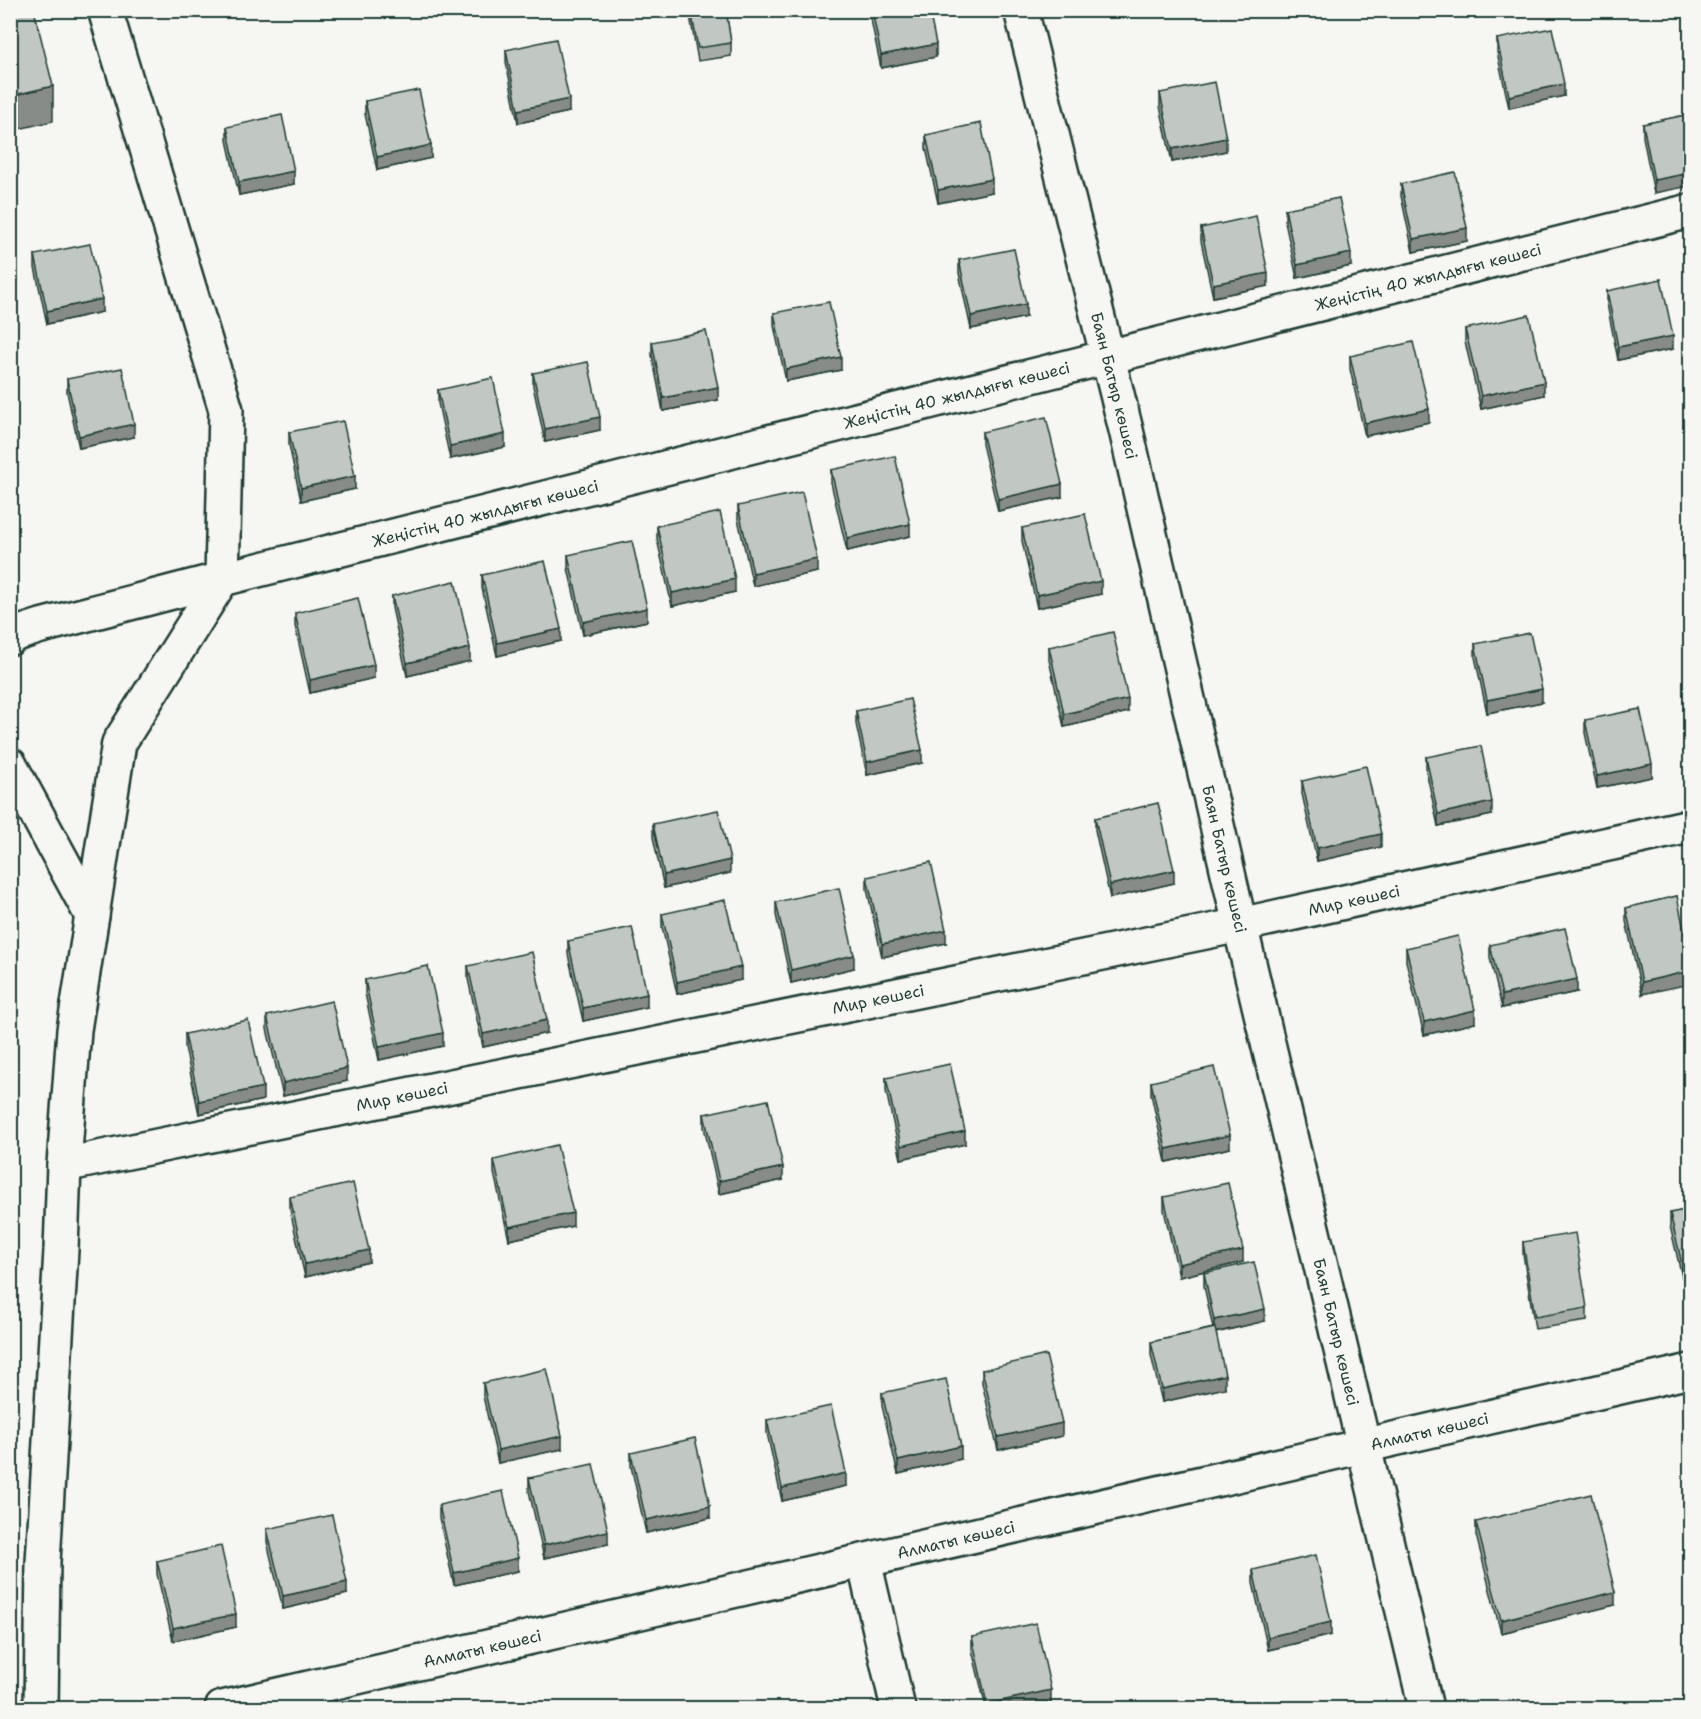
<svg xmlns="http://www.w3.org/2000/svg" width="1701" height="1719" viewBox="0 0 1701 1719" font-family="'Shantell Sans',sans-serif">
<rect width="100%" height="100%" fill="#f6f6f2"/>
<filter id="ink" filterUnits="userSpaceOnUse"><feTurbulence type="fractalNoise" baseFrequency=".0167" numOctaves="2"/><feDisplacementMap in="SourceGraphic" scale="12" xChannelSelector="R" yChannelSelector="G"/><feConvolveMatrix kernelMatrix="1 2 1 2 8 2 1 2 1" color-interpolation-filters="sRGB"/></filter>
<g filter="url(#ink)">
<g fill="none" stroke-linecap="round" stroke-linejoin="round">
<g stroke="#1f3d34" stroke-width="38">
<g id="street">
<path id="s1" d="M 1021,10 L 1126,430 L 1240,925 L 1426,1708"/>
<path id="s2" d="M 10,638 L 13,635 L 41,626 L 222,579 L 1690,211"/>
<path d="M 10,765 L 92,916"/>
<path id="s3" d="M 64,1165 L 1240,925 L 1690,826"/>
<path d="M 864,1561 L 898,1708"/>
<path d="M 41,1708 L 43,1562 L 61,1250 L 64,1165 L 74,1030 L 119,743 L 222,579 L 226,410 L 105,10"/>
</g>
</g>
<g stroke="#1f3d34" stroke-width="38">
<g id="secondary">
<path id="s4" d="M 222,1708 L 1690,1371"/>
</g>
</g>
<use href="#street" stroke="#f6f6f2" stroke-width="33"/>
<use href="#secondary" stroke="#f6f6f2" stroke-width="33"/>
</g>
<path fill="#a6aca8" stroke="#1f3d34" stroke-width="1.5" d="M 689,10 L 726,10 L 731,43 L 731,56 L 698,61 Z
M 869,10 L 929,10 L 936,57 L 881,68 Z
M 1497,39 L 1564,96 L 1509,108 L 1497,52 Z
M 506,50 L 569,112 L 518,123 L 506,62 Z
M 1160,93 L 1226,151 L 1172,162 L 1160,106 Z
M 365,101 L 431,158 L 377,170 L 365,114 Z
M 1690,114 L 1654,193 L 1643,137 L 1643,124 Z
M 227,127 L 294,184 L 239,195 L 227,140 Z
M 926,135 L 992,192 L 938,203 L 926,148 Z
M 1401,184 L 1467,241 L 1413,252 L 1401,196 Z
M 1285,209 L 1351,266 L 1297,278 L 1285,222 Z
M 1201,228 L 1268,286 L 1213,297 L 1201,241 Z
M 35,255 L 102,312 L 47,324 L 35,268 Z
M 959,260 L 1026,317 L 971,329 L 959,273 Z
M 1607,291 L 1673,349 L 1618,360 L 1607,304 Z
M 774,313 L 841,370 L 786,381 L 774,326 Z
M 1465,329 L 1544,395 L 1481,409 L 1465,342 Z
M 652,342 L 718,400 L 663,411 L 652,355 Z
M 1350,356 L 1429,422 L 1365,436 L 1350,369 Z
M 533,373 L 600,430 L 545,442 L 533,386 Z
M 67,379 L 134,437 L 79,448 L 67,392 Z
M 438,390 L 505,447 L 450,459 L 438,403 Z
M 289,432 L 355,489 L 301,501 L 289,445 Z
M 982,432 L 1062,497 L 998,511 L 982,444 Z
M 831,470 L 910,536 L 847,551 L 831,483 Z
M 738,506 L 817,572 L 753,586 L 738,519 Z
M 657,526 L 735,592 L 672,606 L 657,539 Z
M 1022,528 L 1101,594 L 1037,608 L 1022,541 Z
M 568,555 L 647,621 L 583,635 L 568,568 Z
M 482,575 L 561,641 L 497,656 L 482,588 Z
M 392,596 L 470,661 L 407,676 L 392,608 Z
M 295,613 L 374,678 L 310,693 L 295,626 Z
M 1475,644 L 1542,702 L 1487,713 L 1475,657 Z
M 1049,647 L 1128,712 L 1064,727 L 1049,660 Z
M 856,711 L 922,763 L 867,775 L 856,724 Z
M 1585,720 L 1652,777 L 1597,788 L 1585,733 Z
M 1426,757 L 1492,815 L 1438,826 L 1426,770 Z
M 1302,781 L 1381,847 L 1317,861 L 1302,794 Z
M 1095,818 L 1174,883 L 1110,898 L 1095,830 Z
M 653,824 L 730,873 L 664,888 L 653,837 Z
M 867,877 L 946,943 L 882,957 L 867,889 Z
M 1677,896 L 1642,994 L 1626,921 L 1626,908 Z
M 776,902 L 854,968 L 791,983 L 776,915 Z
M 662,914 L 741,980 L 677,994 L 662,927 Z
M 568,941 L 647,1007 L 583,1021 L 568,954 Z
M 1490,945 L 1577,992 L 1502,1008 L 1490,958 Z
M 1406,948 L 1475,1023 L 1424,1035 L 1406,961 Z
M 468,966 L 547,1033 L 483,1047 L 468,979 Z
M 365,980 L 443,1046 L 379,1060 L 365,993 Z
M 267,1016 L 347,1081 L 283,1096 L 267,1029 Z
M 185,1034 L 263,1100 L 199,1114 L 185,1047 Z
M 886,1078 L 965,1144 L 901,1159 L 886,1091 Z
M 1151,1082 L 1230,1148 L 1166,1162 L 1151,1094 Z
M 704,1114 L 783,1180 L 719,1194 L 704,1127 Z
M 494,1160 L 573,1226 L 509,1240 L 494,1173 Z
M 290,1197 L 369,1262 L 305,1277 L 290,1210 Z
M 1164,1197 L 1243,1262 L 1179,1277 L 1164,1210 Z
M 1690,1209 L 1682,1277 L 1670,1226 L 1670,1213 Z
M 1523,1242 L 1587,1308 L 1587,1321 L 1535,1329 L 1523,1254 Z
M 1204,1273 L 1265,1321 L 1216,1333 L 1225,1388 L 1162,1402 L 1151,1355 L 1151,1342 L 1213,1328 L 1204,1286 Z
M 982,1370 L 1062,1436 L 998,1450 L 982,1383 Z
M 483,1383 L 562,1449 L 498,1463 L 483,1396 Z
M 882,1393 L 961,1459 L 898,1474 L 882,1406 Z
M 767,1420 L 846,1486 L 782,1501 L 767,1433 Z
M 631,1453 L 710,1518 L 646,1533 L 631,1466 Z
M 529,1478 L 608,1544 L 544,1558 L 529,1491 Z
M 439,1505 L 518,1571 L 454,1585 L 439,1518 Z
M 1476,1522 L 1615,1605 L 1501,1633 L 1476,1535 Z
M 267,1529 L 347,1594 L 283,1609 L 267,1542 Z
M 157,1561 L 236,1627 L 173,1641 L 157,1574 Z
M 1253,1570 L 1331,1635 L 1268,1650 L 1253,1583 Z
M 972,1637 L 1051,1703 L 1026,1708 L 986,1708 L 972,1650 Z"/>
<path fill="#878c88" stroke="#1f3d34" stroke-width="1.5" d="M 936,44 L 936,57 L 881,68 L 881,55 Z
M 1564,84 L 1564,96 L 1509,108 L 1509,96 Z
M 53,86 L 53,121 L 10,131 L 10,96 Z
M 569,99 L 569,112 L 518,123 L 518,110 Z
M 1226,138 L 1226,151 L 1172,162 L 1172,149 Z
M 431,145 L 431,158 L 377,170 L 377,157 Z
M 294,171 L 294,184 L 239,195 L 239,182 Z
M 1690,173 L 1690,186 L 1654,193 L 1654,180 Z
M 992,179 L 992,192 L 938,203 L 938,190 Z
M 1467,228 L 1467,241 L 1413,252 L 1413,239 Z
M 1351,253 L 1351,266 L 1297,278 L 1297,265 Z
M 1268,273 L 1268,286 L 1213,297 L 1213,284 Z
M 102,299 L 102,312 L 47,324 L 47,311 Z
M 1026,304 L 1026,317 L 971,329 L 971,316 Z
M 1673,336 L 1673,349 L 1618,360 L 1618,347 Z
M 841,357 L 841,370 L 786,381 L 786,369 Z
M 1544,382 L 1544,395 L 1481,409 L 1481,396 Z
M 718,387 L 718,400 L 663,411 L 663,398 Z
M 1429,409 L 1429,422 L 1365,436 L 1365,423 Z
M 600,417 L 600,430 L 545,442 L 545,429 Z
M 134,424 L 134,437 L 79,448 L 79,436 Z
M 505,434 L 505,447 L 450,459 L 450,446 Z
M 355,476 L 355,489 L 301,501 L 301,488 Z
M 1062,484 L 1062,497 L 998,511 L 998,499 Z
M 910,524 L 910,536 L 847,551 L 847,538 Z
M 817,559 L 817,572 L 753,586 L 753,573 Z
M 735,579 L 735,592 L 672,606 L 672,593 Z
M 1101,581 L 1101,594 L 1037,608 L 1037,595 Z
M 647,608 L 647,621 L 583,635 L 583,622 Z
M 561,629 L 561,641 L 497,656 L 497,643 Z
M 470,648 L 470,661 L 407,676 L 407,663 Z
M 374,665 L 374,678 L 310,693 L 310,680 Z
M 1542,689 L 1542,702 L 1487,713 L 1487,700 Z
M 1128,699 L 1128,712 L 1064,727 L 1064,714 Z
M 922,750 L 922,763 L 867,775 L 867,762 Z
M 1652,764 L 1652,777 L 1597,788 L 1597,776 Z
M 1492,802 L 1492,815 L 1438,826 L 1438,814 Z
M 1381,834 L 1381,847 L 1317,861 L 1317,848 Z
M 730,860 L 730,873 L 664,888 L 664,875 Z
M 1174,870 L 1174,883 L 1110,898 L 1110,885 Z
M 946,930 L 946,943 L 882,957 L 882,944 Z
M 854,955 L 854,968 L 791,983 L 791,970 Z
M 741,967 L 741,980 L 677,994 L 677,982 Z
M 1690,971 L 1690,984 L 1642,994 L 1642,982 Z
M 1577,979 L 1577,992 L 1502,1008 L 1502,995 Z
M 647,994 L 647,1007 L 583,1021 L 583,1008 Z
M 1475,1010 L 1475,1023 L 1424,1035 L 1424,1022 Z
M 547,1020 L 547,1033 L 483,1047 L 483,1034 Z
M 443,1033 L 443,1046 L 379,1060 L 379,1047 Z
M 347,1068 L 347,1081 L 283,1096 L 283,1083 Z
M 263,1087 L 263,1100 L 199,1114 L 199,1101 Z
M 965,1131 L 965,1144 L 901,1159 L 901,1146 Z
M 1230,1135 L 1230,1148 L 1166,1162 L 1166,1149 Z
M 783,1167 L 783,1180 L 719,1194 L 719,1181 Z
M 573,1213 L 573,1226 L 509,1240 L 509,1227 Z
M 369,1250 L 369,1262 L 305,1277 L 305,1264 Z
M 1243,1250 L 1243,1262 L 1179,1277 L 1179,1264 Z
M 1690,1262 L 1690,1275 L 1682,1277 L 1682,1264 Z
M 1265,1309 L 1265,1321 L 1214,1333 L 1214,1320 Z
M 1225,1375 L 1225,1388 L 1162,1402 L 1162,1389 Z
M 1062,1423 L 1062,1436 L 998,1450 L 998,1437 Z
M 562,1436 L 562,1449 L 498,1463 L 498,1450 Z
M 961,1446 L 961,1459 L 898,1474 L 898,1461 Z
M 846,1473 L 846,1486 L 782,1501 L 782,1488 Z
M 710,1506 L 710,1518 L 646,1533 L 646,1520 Z
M 608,1531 L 608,1544 L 544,1558 L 544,1545 Z
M 518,1558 L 518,1571 L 454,1585 L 454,1573 Z
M 347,1582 L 347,1594 L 283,1609 L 283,1596 Z
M 1615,1592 L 1615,1605 L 1501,1633 L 1501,1620 Z
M 236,1614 L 236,1627 L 173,1641 L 173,1628 Z
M 1331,1622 L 1331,1635 L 1268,1650 L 1268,1637 Z
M 1051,1690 L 1051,1703 L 1026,1708 L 987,1708 L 987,1704 Z"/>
<path fill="#c1c8c3" stroke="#1f3d34" stroke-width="1.5" d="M 10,10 L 34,10 L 53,86 L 10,96 Z
M 691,10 L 726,10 L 731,43 L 698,48 Z
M 872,10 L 929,10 L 936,44 L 881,55 Z
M 1552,28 L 1564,84 L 1509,96 L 1497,39 Z
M 556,39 L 569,99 L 518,110 L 506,50 Z
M 1215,82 L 1226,138 L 1172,149 L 1160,93 Z
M 419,90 L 431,145 L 377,157 L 365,101 Z
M 1690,114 L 1690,173 L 1654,180 L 1643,124 Z
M 282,115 L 294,171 L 239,182 L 227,127 Z
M 981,123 L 992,179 L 938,190 L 926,135 Z
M 1455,172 L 1467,228 L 1413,239 L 1401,184 Z
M 1339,198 L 1351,253 L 1297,265 L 1285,209 Z
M 1256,216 L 1268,273 L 1213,284 L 1201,228 Z
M 90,244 L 102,299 L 47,311 L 35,255 Z
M 1014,249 L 1026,304 L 971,316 L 959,260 Z
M 1661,279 L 1673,336 L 1618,347 L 1607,291 Z
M 829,302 L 841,357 L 786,369 L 774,313 Z
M 1529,315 L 1544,382 L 1481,396 L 1465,329 Z
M 706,331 L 718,387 L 663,398 L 652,342 Z
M 1413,342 L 1429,409 L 1365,423 L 1350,356 Z
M 588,362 L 600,417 L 545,429 L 533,373 Z
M 122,368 L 134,424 L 79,436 L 67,379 Z
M 493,378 L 505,434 L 450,446 L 438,390 Z
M 1046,417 L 1062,484 L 998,499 L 982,432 Z
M 343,421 L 355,476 L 301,488 L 289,432 Z
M 895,456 L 910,524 L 847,538 L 831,470 Z
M 802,492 L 817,559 L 753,573 L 738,506 Z
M 720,512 L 735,579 L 672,593 L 657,526 Z
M 1085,514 L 1101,581 L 1037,595 L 1022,528 Z
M 632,541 L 647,608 L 583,622 L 568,555 Z
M 545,561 L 561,629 L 497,643 L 482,575 Z
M 455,581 L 470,648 L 407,663 L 392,596 Z
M 358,598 L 374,665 L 310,680 L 295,613 Z
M 1113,632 L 1128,699 L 1064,714 L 1049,647 Z
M 1530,633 L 1542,689 L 1487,700 L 1475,644 Z
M 910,699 L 922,750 L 867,762 L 856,711 Z
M 1640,709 L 1652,764 L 1597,776 L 1585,720 Z
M 1481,746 L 1492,802 L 1438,814 L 1426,757 Z
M 1366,766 L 1381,834 L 1317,848 L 1302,781 Z
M 1158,803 L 1174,870 L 1110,885 L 1095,818 Z
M 718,810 L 730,860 L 664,875 L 653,824 Z
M 931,862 L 946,930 L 882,944 L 867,877 Z
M 839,888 L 854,955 L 791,970 L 776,902 Z
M 1677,896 L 1690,959 L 1690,971 L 1642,982 L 1626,908 Z
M 725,900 L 741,967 L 677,982 L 662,914 Z
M 632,927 L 647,994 L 583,1008 L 568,941 Z
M 1565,928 L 1577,979 L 1502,995 L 1490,945 Z
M 1458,936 L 1475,1010 L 1424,1022 L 1406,948 Z
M 532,952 L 547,1020 L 483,1034 L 468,966 Z
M 428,966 L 443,1033 L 379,1047 L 365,980 Z
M 332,1001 L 347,1068 L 283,1083 L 267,1016 Z
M 248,1020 L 263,1087 L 199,1101 L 185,1034 Z
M 950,1064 L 965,1131 L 901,1146 L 886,1078 Z
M 1214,1067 L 1230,1135 L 1166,1149 L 1151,1082 Z
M 768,1100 L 783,1167 L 719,1181 L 704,1114 Z
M 557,1145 L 573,1213 L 509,1227 L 494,1160 Z
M 353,1183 L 369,1250 L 305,1264 L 290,1197 Z
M 1228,1183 L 1243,1250 L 1179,1264 L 1164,1197 Z
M 1690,1209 L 1690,1262 L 1682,1264 L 1670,1213 Z
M 1575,1233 L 1587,1308 L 1535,1317 L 1523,1242 Z
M 1254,1262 L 1265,1309 L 1214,1320 L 1204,1273 Z
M 1215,1328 L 1225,1375 L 1162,1389 L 1151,1342 Z
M 1046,1355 L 1062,1423 L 998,1437 L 982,1370 Z
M 547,1369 L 562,1436 L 498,1450 L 483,1383 Z
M 946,1379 L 961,1446 L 898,1461 L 882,1393 Z
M 831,1406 L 846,1473 L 782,1488 L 767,1420 Z
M 695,1438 L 710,1506 L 646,1520 L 631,1453 Z
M 593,1464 L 608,1531 L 544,1545 L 529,1478 Z
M 503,1491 L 518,1558 L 454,1573 L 439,1505 Z
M 1591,1494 L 1615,1592 L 1501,1620 L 1476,1522 Z
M 332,1515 L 347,1582 L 283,1596 L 267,1529 Z
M 221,1546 L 236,1614 L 173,1628 L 157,1561 Z
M 1316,1555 L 1331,1622 L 1268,1637 L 1253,1570 Z
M 1036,1623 L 1051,1690 L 987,1704 L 972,1637 Z"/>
</g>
<g text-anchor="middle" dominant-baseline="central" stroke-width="4.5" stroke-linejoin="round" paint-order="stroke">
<g font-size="16" fill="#1f3d34" stroke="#f6f6f2">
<text stroke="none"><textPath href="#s2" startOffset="1464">Жеңістің 40 жылдығы көшесі</textPath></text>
<text stroke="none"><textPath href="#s1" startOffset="387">Баян Батыр көшесі</textPath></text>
<text stroke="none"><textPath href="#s2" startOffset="978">Жеңістің 40 жылдығы көшесі</textPath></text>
<text stroke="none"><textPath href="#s2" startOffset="492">Жеңістің 40 жылдығы көшесі</textPath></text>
<text stroke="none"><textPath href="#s1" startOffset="873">Баян Батыр көшесі</textPath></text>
<text stroke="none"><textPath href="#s3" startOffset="1317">Мир көшесі</textPath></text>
<text stroke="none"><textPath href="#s3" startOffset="831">Мир көшесі</textPath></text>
<text stroke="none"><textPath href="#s3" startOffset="345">Мир көшесі</textPath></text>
<text stroke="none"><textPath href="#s1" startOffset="1359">Баян Батыр көшесі</textPath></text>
<text stroke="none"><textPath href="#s4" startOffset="1239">Алматы көшесі</textPath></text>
<text stroke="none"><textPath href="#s4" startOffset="753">Алматы көшесі</textPath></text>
<text stroke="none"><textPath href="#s4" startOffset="267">Алматы көшесі</textPath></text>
</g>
</g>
<rect width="1701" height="1719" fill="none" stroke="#f6f6f2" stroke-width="36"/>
<rect x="18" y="18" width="1665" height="1683" fill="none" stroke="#1f3d34" stroke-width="2" filter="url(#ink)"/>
</svg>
